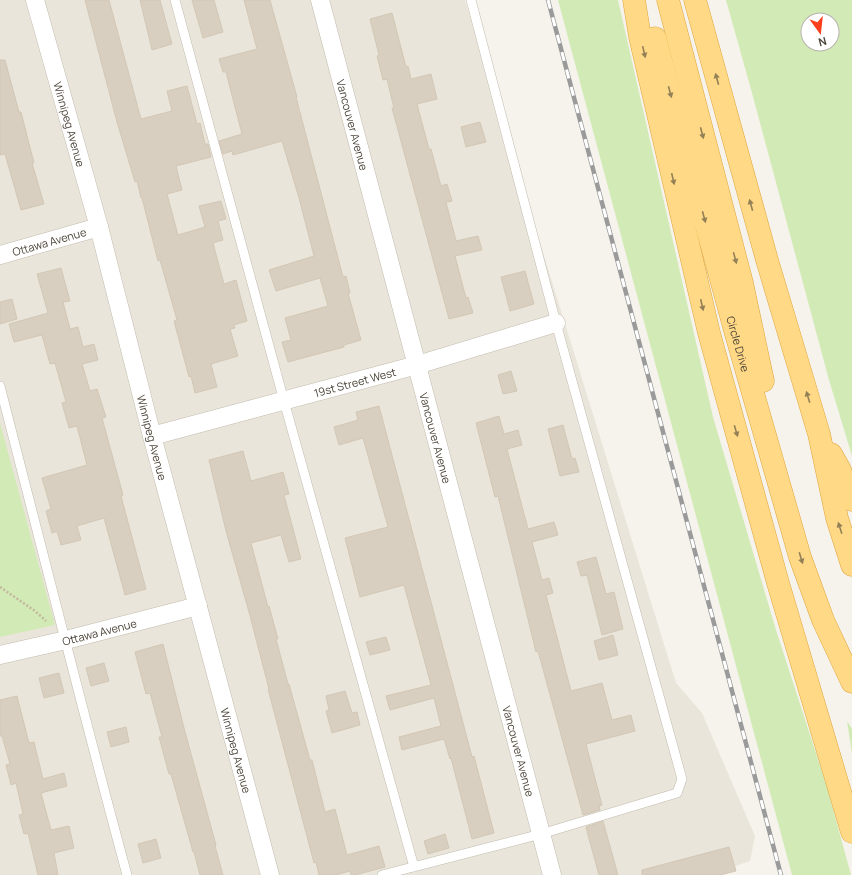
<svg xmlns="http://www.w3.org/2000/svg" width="852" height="875" viewBox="0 0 852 875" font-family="Manrope,sans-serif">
<rect width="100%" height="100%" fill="#f6f3ec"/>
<path fill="#eae5da" d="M 0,0 L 465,0 L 676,683 L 702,713 L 755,836 L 750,861 L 718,872 L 719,875 L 0,875 Z"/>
<path fill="#d2eab5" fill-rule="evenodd" d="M 558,0 L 618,0 L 713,417 L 776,630 L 827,787 L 851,875 L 792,875 Z
M 726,0 L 852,0 L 852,456 L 829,380 L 752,93 ZM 808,20 L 832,20 L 832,44 L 808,44 Z
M 0,423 L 55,625 L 0,637 Z
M 847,721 L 852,729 L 852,754 Z"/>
<path fill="#d8cfc1" stroke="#d3c7b4" d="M 85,0 L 109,0 L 141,119 L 172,111 L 167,91 L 187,86 L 197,124 L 200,123 L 205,144 L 208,144 L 211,157 L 176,166 L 182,190 L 167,194 L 178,235 L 205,227 L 199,206 L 221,201 L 226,219 L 218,221 L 223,240 L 213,243 L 224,284 L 236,280 L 247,321 L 234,325 L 235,328 L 230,329 L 238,356 L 211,364 L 217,387 L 195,393 L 191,376 L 189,377 L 174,321 L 177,320 L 160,260 L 158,261 L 142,198 L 141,198 L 137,181 L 135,182 L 117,122 Z
M 140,0 L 160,0 L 172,44 L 152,50 Z
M 192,0 L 214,0 L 223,32 L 203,38 Z
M 244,0 L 270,0 L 297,97 L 296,97 L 343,277 L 346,276 L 350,293 L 348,293 L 361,340 L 344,345 L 344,347 L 288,362 L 282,342 L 291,340 L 285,318 L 328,306 L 320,278 L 276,291 L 269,270 L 314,256 L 299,198 L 282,141 L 233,155 L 232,151 L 223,154 L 219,141 L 242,134 L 226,72 L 223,72 L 219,59 L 257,49 Z
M 392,13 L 406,67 L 408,66 L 411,79 L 431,74 L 437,99 L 417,104 L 429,149 L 431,149 L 441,186 L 447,184 L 452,201 L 446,202 L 456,241 L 478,236 L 482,250 L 455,256 L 466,298 L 468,297 L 473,313 L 449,319 L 392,108 L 394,108 L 387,79 L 383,80 L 377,56 L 379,55 L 370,19 Z
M 0,60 L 5,60 L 19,112 L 21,112 L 34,163 L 32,163 L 44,204 L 21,210 L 5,154 L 0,155 Z
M 480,122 L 486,142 L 466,147 L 461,127 Z
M 61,268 L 70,301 L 63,302 L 70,329 L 78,327 L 83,347 L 94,344 L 98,360 L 82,364 L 90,391 L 97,389 L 106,417 L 102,418 L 123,495 L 121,496 L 146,589 L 125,595 L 104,518 L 77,526 L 81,540 L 61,545 L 57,531 L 52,533 L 46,511 L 51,509 L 42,478 L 87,465 L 77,426 L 69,428 L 62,403 L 66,402 L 55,363 L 50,364 L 42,335 L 14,342 L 9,324 L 48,313 L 37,274 Z
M 525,271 L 534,304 L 510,311 L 501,277 Z
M 12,299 L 17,319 L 0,324 L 0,302 Z
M 511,371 L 517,391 L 503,394 L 498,375 Z
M 379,406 L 462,719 L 472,757 L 474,756 L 494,833 L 472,839 L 451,758 L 450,759 L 444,739 L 402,750 L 399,737 L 441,726 L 434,698 L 390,710 L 386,696 L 431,685 L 404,585 L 360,597 L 345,538 L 388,527 L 363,438 L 339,445 L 334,427 L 358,420 L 356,412 Z
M 499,416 L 504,434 L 518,430 L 522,445 L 507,449 L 528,529 L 554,522 L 558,535 L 532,542 L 542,580 L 549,578 L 553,593 L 546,595 L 571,691 L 602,683 L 612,720 L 631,715 L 635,731 L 586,744 L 602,805 L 599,806 L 600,810 L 583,815 L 538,651 L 536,652 L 498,496 L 495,497 L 476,423 Z
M 563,425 L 572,459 L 575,458 L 579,472 L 560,476 L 548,429 Z
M 243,451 L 251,481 L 283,472 L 289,494 L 284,495 L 301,559 L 289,562 L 281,535 L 251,543 L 268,607 L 269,606 L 278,639 L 276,639 L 288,684 L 289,684 L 310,760 L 312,760 L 325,812 L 335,809 L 347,855 L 379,846 L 385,867 L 355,875 L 351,875 L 350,871 L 336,875 L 319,875 L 316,862 L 314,863 L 268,689 L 269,689 L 249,612 L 226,531 L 209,460 Z
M 596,557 L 606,594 L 614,592 L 623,629 L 602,635 L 587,575 L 581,576 L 577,562 Z
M 613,635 L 618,655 L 599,660 L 594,641 Z
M 386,637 L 390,650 L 370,655 L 366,642 Z
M 163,644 L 184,728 L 216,845 L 215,846 L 223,875 L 200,875 L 194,852 L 193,852 L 171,774 L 169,774 L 159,737 L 162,737 L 150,693 L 146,694 L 135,652 Z
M 104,663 L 109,681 L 91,686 L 86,668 Z
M 59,673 L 64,693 L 44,698 L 39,678 Z
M 345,691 L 352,713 L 357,712 L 360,725 L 332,733 L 326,711 L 329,710 L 326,696 Z
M 17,696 L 29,743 L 34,742 L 43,779 L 64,773 L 67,786 L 41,793 L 51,830 L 69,826 L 74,848 L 54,853 L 58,875 L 38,875 L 28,833 L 24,834 L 19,815 L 23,814 L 16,783 L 11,785 L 6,765 L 10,764 L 2,736 L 0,736 L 0,700 Z
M 126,727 L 129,742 L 111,747 L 107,732 Z
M 603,821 L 618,875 L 599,875 L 588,835 L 586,827 Z
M 445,834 L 449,848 L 428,854 L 424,841 Z
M 156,839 L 161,858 L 143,863 L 138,844 Z
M 729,847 L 736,871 L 720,875 L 642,875 L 642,870 Z"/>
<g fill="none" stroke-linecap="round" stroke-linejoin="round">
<g stroke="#c2bbae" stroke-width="10">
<path id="service" d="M 175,0 L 284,401 L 414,867
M 0,386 C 42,549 83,713 127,875
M 382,875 L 541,834 L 677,793 L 682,779 L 556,323 L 471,0"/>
</g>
<g stroke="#c2bbae" stroke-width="19">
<g id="minor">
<path id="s1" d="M 35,0 L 99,227 L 152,436 L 270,875"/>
<path id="s2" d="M 320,0 L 552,875"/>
<path id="s3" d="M 0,255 L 99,227"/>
<path id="s4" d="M 152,436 L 417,365 L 556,323"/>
<path id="s5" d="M 0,655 L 66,640 L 198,606"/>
</g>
</g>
<g stroke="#e0a43c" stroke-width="23">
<g id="trunk">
<path d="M 634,0 L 640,37 L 709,333 L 778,583 L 852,832"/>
<path d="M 668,0 L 742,283 L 763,381"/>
<path d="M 695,0 L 767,260 L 819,434 L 837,518 L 852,565"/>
<path id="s6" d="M 655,38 L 736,334 L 800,557 L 823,620 L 852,682"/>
<path d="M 831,454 L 840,470 L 852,500"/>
</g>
</g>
<path stroke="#c4b79f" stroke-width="2.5" stroke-dasharray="2 2" stroke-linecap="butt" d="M 0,587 L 35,611 L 46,621"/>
<use href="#service" stroke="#fff" stroke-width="9"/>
<use href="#minor" stroke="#fff" stroke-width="18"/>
<use href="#trunk" stroke="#ffd985" stroke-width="22"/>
<g stroke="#9a9a9a" stroke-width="4.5">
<path id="rail" d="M 548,0 L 781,875"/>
</g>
<use href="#rail" stroke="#fff" stroke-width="3" stroke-dasharray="9" stroke-linecap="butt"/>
</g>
<defs><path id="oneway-solid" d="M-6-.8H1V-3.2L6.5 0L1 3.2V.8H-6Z"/></defs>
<g fill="#938057">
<use href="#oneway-solid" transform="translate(644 52) rotate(77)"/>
<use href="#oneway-solid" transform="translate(717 79) rotate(-105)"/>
<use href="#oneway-solid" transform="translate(670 92) rotate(75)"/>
<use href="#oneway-solid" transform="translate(702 133) rotate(75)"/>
<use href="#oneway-solid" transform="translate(673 179) rotate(77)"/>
<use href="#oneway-solid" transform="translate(751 205) rotate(-105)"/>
<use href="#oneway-solid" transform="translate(704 217) rotate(75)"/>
<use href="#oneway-solid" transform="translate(735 258) rotate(75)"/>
<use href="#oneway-solid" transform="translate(702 305) rotate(77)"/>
<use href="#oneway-solid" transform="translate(808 397) rotate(-107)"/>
<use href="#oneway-solid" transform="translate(736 431) rotate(74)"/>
<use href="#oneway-solid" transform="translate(840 528) rotate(-108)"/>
<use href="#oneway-solid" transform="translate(801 558) rotate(73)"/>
</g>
<g text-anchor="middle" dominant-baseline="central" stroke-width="4" stroke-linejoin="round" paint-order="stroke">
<g font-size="11" fill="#4b4439" stroke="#fff">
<text stroke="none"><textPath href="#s1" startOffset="129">Winnipeg Avenue</textPath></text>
<text stroke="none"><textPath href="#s2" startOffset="129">Vancouver Avenue</textPath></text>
<text stroke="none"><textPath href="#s3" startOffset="51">Ottawa Avenue</textPath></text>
<text stroke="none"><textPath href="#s6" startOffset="317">Circle Drive</textPath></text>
<text stroke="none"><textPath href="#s4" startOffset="210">19st Street West</textPath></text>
<text stroke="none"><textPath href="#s1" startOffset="453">Winnipeg Avenue</textPath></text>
<text stroke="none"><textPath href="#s2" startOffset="453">Vancouver Avenue</textPath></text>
<text stroke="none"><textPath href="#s5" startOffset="102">Ottawa Avenue</textPath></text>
<text stroke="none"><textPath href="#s1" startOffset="777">Winnipeg Avenue</textPath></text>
<text stroke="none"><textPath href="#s2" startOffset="777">Vancouver Avenue</textPath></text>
</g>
</g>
<g transform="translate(820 32) rotate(165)"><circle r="19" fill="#ffffff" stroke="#b7b4b0"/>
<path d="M0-3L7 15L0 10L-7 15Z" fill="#fc3f1d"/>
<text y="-6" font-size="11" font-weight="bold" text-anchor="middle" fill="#4b4439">N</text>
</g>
</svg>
